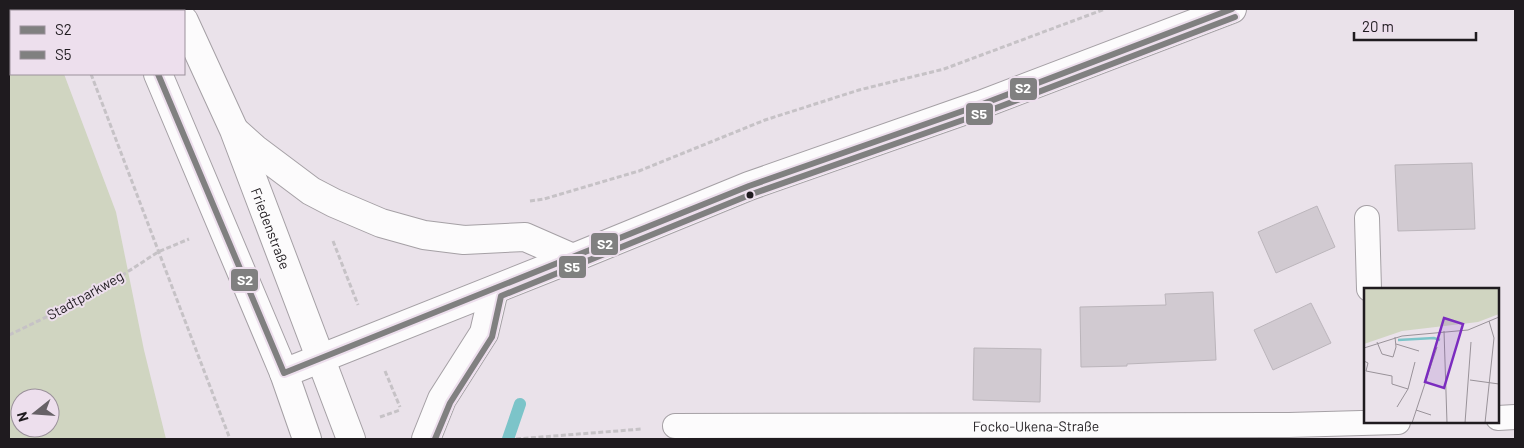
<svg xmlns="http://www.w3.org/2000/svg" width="1524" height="448" viewBox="0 0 1524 448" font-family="Barlow,sans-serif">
<rect width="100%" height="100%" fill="#eae2ea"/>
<path fill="#d0d5c1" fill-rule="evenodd" d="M 9,9 L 34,9 L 35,11 L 11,11 L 11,74 L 64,74 L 116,212 L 144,350 L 166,439 L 9,439 ZM 20,398 L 50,398 L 50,428 L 20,428 Z"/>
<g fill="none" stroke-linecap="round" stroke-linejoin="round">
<path stroke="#7cc4c9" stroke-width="12" d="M 508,439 L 520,404"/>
</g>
<path fill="#d1cad1" stroke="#bbb5bb" d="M 1472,163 L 1475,229 L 1398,231 L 1395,165 Z
M 1317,206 L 1335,247 L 1276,273 L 1258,232 Z
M 1213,292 L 1216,360 L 1127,364 L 1127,366 L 1081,367 L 1080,307 L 1166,305 L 1165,294 Z
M 1311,303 L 1331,343 L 1273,370 L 1254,330 Z
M 974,348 L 1041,349 L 1040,402 L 973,400 Z"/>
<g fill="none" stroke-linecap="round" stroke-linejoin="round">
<g stroke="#a5a0a5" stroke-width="26">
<g id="lane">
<path d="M 1367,218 L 1369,289"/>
<path d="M 1498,418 L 1515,417"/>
<path id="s1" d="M 675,426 L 1289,425 L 1398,422"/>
</g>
</g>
<g stroke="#a5a0a5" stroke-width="30">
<g id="secondary">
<path d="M 132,9 L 133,11"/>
<path id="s2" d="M 184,21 L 234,130 L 351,439"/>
<path d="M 158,74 L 284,373 L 307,439"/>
<path d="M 236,132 L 255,149 L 311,191 L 334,203 L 381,223 L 424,235 L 464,240 L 525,237 L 573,258"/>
<path d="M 284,373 L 573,258 L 749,186 L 980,105 L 1232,9"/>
<path d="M 426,439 L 442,399 L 484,333 L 494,290"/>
</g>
</g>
<path stroke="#c6c2c6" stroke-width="3" stroke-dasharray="5 2.5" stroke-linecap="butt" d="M 58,9 L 59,11
M 91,74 L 230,439
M 530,201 L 544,199 L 639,171 L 765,120 L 859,90 L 944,69 L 1105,9
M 333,241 L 358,305
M 9,335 L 92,295 L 158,252 L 189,239
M 385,371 L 400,407
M 380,417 L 400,410
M 516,439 L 642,429"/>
<use href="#lane" stroke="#fcfbfc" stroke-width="24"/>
<use href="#secondary" stroke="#fcfbfc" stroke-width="28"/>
<g stroke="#eddfed" stroke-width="10">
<path id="bus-1" d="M 158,74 L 284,373 L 749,186 L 980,105 L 1232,9"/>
</g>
<g stroke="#eddfed" stroke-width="10">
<path id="bus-2" d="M 435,439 L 450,403 L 492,337 L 501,296 L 752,194 L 983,113 L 1235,17"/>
</g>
<use href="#bus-1" stroke="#808080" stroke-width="6"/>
<use href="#bus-2" stroke="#808080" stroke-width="6"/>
</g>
<circle fill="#1f1b1f" stroke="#eddfed" stroke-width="2" cx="750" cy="195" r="4.5"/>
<g text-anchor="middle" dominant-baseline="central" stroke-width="4" stroke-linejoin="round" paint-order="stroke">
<g font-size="14" fill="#1f1b1f" stroke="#eddfed">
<text stroke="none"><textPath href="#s2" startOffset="225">Friedenstraße</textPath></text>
<text transform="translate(85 295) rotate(-29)">Stadtparkweg</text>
<text stroke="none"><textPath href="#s1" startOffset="361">Focko-Ukena-Straße</textPath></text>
</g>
</g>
<g transform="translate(1364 288)">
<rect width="135" height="135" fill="#eae2ea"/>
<path d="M 0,0 L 135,0 L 135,26 L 114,34 L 38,43 L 0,56 Z" fill="#d0d5c1"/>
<path fill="none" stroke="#7cc4c9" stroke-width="2.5" d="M 34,52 L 70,50 L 76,52"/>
<path fill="none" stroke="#999299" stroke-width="1" d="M 80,43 L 83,135M 13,54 L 18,66 L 29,69 L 32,59 L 31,49M 32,56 L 55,63M 0,60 L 38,48 L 104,42 L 135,29M 0,73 L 4,75 L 2,83 L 28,88 L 28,96 L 44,101M 106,92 L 135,96M 33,119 L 44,101 L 51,74M 52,122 L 67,127M 48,135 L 73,59M 101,135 L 107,54M 121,135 L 130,50 L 125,33"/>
<path fill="#7b2cbf" fill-opacity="0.15" stroke="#7b2cbf" stroke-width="2.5" d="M 80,30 L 99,36 L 80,100 L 61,94 Z"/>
<rect width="135" height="135" fill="none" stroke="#1f1b1f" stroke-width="2.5"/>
</g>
<g stroke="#eddfed" stroke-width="2">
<rect x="1009" y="77" width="29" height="24" rx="5" fill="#808080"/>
<rect x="965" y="102" width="29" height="24" rx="5" fill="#808080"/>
<rect x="590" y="232" width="29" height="24" rx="5" fill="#808080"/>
<rect x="558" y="255" width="29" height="24" rx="5" fill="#808080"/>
<rect x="230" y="268" width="29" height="24" rx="5" fill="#808080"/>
</g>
<g font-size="14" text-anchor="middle" font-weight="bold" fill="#fff">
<text x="1023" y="93">S2</text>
<text x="979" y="119">S5</text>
<text x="605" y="249">S2</text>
<text x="572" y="272">S5</text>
<text x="245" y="285">S2</text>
</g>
<rect width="1524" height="448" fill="none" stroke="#1f1b1f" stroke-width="20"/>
<rect x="10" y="10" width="175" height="65" fill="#eddfed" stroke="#9b919b"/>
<rect x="20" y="26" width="25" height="8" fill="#808080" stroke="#9b919b"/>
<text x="55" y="35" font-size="15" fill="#1f1b1f">S2</text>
<rect x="20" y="51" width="25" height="8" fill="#808080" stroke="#9b919b"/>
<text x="55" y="60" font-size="15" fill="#1f1b1f">S5</text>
<g transform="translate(35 413) rotate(253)"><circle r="24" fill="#eddfed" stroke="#9b919b"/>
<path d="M0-4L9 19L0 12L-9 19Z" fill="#666166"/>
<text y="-8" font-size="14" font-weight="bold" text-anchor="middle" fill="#1f1b1f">N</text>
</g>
<path d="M1354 32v8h122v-8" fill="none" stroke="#1f1b1f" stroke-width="2.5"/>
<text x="1362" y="32" font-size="15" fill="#1f1b1f" stroke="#eddfed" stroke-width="4" paint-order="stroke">20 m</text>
</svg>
